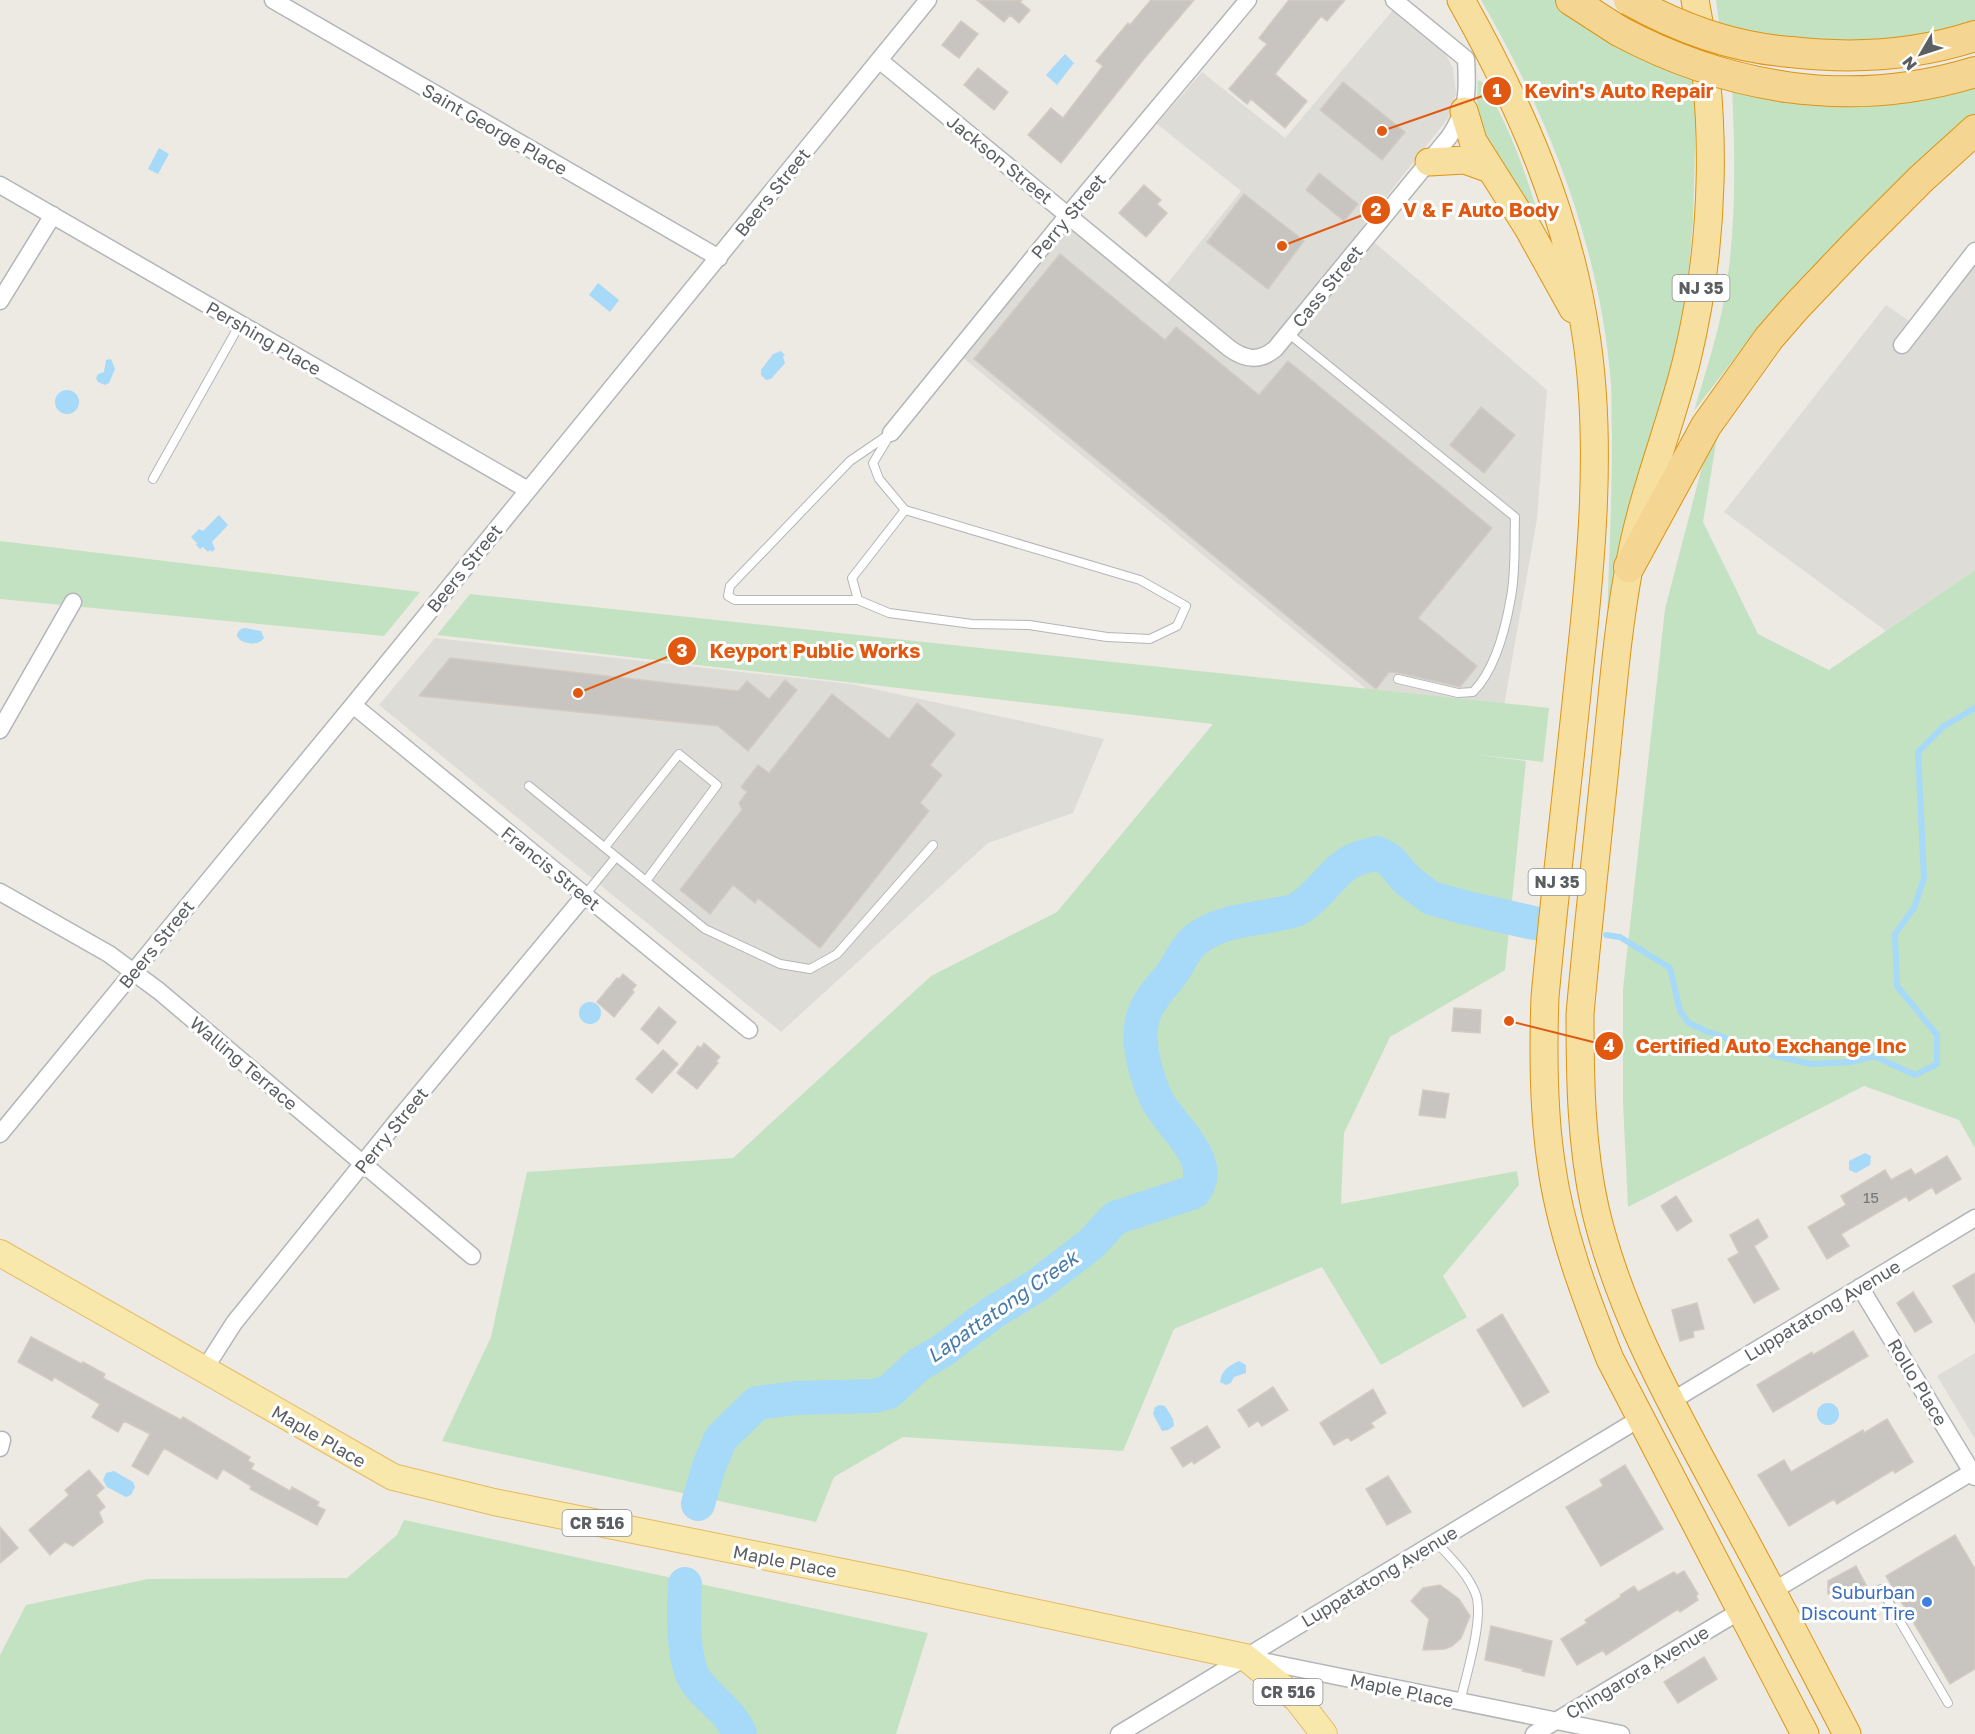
<svg xmlns="http://www.w3.org/2000/svg" width="1975" height="1734" viewBox="0 0 1975 1734" font-family="'Golos Text',sans-serif">
<rect width="100%" height="100%" fill="#edeae3"/>
<path fill="#dedcd7" d="M 1393,10 L 1445,53 L 1453,68 L 1456,94 L 1449,117 L 1360,230 L 1547,390 L 1537,519 L 1503,711 L 1371,693 L 956,352 L 1077,211 L 1167,284 L 1241,191 L 1157,124 L 1202,72 L 1285,138 Z
M 1975,253 L 1975,570 L 1886,631 L 1724,512 L 1886,305 L 1915,325 Z
M 435,638 L 851,684 L 1104,739 L 1073,813 L 988,843 L 781,1032 L 379,705 Z
M 1975,1353 L 1975,1439 L 1937,1376 Z"/>
<path fill="#c3e2c1" d="M 1481,0 L 1559,0 L 1693,75 L 1696,109 L 1693,221 L 1685,313 L 1657,418 L 1626,522 L 1607,623 C 1609,560 1612,496 1612,433 C 1611,417 1612,400 1611,383 C 1600,247 1549,117 1481,0 Z
M 1716,0 L 1975,0 L 1975,26 L 1877,46 L 1720,30 Z
M 1975,76 L 1975,116 L 1817,265 L 1750,338 L 1694,411 C 1705,374 1717,338 1724,300 C 1737,229 1735,156 1732,84 Z
M 1478,80 L 1482,82 C 1513,130 1530,186 1546,241 L 1502,169 L 1476,118 Z
M 1717,437 L 1703,522 L 1758,634 L 1829,670 L 1975,570 L 1975,1148 L 1959,1120 L 1864,1086 L 1628,1207 L 1623,1103 L 1623,989 L 1665,609 L 1702,467 Z
M 0,541 L 420,592 L 384,636 L 0,599 Z
M 470,594 L 1549,708 L 1543,762 L 1472,754 L 1526,761 L 1505,970 L 1390,1037 L 1344,1133 L 1341,1204 L 1517,1171 L 1519,1185 L 1443,1276 L 1467,1317 L 1381,1365 L 1322,1267 L 1174,1329 L 1123,1451 L 903,1437 L 834,1477 L 816,1522 L 442,1441 L 491,1337 L 527,1172 L 733,1158 L 931,976 L 1057,912 L 1213,724 L 437,635 Z
M 404,1520 L 928,1633 L 896,1734 L 0,1734 L 0,1655 L 26,1605 L 148,1579 L 347,1578 L 397,1535 Z"/>
<path fill="#a7d9f8" d="M 1065,54 L 1074,63 L 1057,85 L 1046,75 Z
M 159,148 L 169,154 L 158,174 L 148,169 Z
M 598,283 L 619,300 L 610,312 L 589,295 Z
M 781,351 L 785,355 L 783,357 L 785,363 L 771,379 L 766,380 L 761,375 L 761,370 L 773,354 Z
M 111,359 L 115,369 L 109,383 L 105,385 L 98,382 L 96,378 L 98,374 L 104,372 L 106,360 Z
M55 402a12 12 0 1 1 24 0a12 12 0 1 1-24 0Z
M 219,515 L 228,525 L 212,542 L 215,549 L 212,552 L 210,550 L 208,552 L 203,547 L 200,549 L 196,545 L 197,543 L 191,537 L 199,529 L 203,531 Z
M 245,628 L 261,631 L 264,638 C 258,646 247,644 240,640 L 237,636 C 238,630 240,629 245,628 Z
M579 1013a11 11 0 1 1 22 0a11 11 0 1 1-22 0Z
M 1865,1153 L 1871,1156 L 1870,1165 L 1856,1173 L 1849,1170 L 1849,1161 Z
M 1239,1361 L 1246,1365 L 1246,1373 L 1234,1377 L 1231,1383 L 1226,1385 L 1220,1382 C 1222,1370 1228,1366 1239,1361 Z
M1817 1414a11 11 0 1 1 22 0a11 11 0 1 1-22 0Z
M 1159,1405 L 1165,1406 L 1173,1419 L 1174,1426 L 1168,1430 L 1162,1431 L 1153,1414 L 1155,1407 Z
M 114,1471 L 133,1482 L 135,1487 L 131,1495 L 126,1497 L 107,1487 L 103,1480 L 106,1473 Z"/>
<g fill="none" stroke-linecap="round" stroke-linejoin="round">
<path stroke="#a7d9f8" stroke-width="6" d="M 1606,935 L 1620,937 L 1670,968 L 1680,1011 L 1689,1023 L 1706,1031 L 1772,1055 L 1811,1064 L 1851,1062 L 1874,1056 L 1915,1075 L 1937,1064 L 1937,1035 L 1897,986 L 1895,934 L 1914,908 L 1924,878 L 1918,752 L 1944,726 L 1975,708"/>
<path stroke="#a7d9f8" stroke-width="34" d="M 698,1504 L 709,1466 L 721,1438 L 757,1403 L 796,1398 L 874,1396 L 889,1392 L 918,1365 L 942,1351 L 992,1313 L 1039,1284 L 1091,1244 L 1115,1218 L 1194,1192 C 1217,1162 1172,1127 1158,1102 C 1148,1082 1138,1049 1141,1027 C 1143,1006 1158,991 1170,976 C 1182,961 1184,945 1204,934 C 1227,920 1253,920 1278,914 C 1284,913 1291,912 1296,910 C 1317,899 1328,877 1347,864 C 1355,858 1367,856 1377,853 L 1390,860 L 1407,880 L 1431,898 L 1467,908 L 1534,923
M 685,1584 C 684,1610 681,1663 698,1684 C 712,1701 731,1713 740,1734"/>
</g>
<path fill="#c8c5c0" stroke="#d1cbc2" stroke-width="1.5" d="M 977,0 L 1022,0 L 1020,2 L 1030,10 L 1019,23 L 1010,15 L 1004,22 Z
M 1151,0 L 1194,0 L 1143,60 L 1061,163 L 1028,135 L 1051,108 L 1063,118 L 1103,66 L 1096,61 L 1128,23 L 1130,25 Z
M 1289,0 L 1345,0 L 1327,21 L 1321,16 L 1275,74 L 1307,101 L 1285,128 L 1251,99 L 1247,104 L 1229,89 L 1267,44 L 1259,38 Z
M 961,21 L 978,34 L 959,58 L 942,45 Z
M 978,68 L 1008,92 L 994,110 L 964,85 Z
M 1343,82 L 1405,132 L 1382,160 L 1320,110 Z
M 1319,173 L 1358,204 L 1344,221 L 1306,190 Z
M 1144,185 L 1161,200 L 1157,204 L 1167,213 L 1146,237 L 1119,213 Z
M 1244,194 L 1304,241 L 1268,289 L 1207,242 Z
M 1060,254 L 1165,340 L 1176,327 L 1259,395 L 1288,361 L 1492,528 L 1418,618 L 1477,666 L 1460,687 L 1399,673 L 1389,672 L 1376,689 L 974,359 Z
M 1481,407 L 1515,435 L 1484,473 L 1450,445 Z
M 450,658 L 738,691 L 747,681 L 769,699 L 785,680 L 797,690 L 748,751 L 718,726 L 419,696 Z
M 832,694 L 889,739 L 917,703 L 955,734 L 930,765 L 942,775 L 920,803 L 929,811 L 820,948 L 758,898 L 755,903 L 733,885 L 710,914 L 680,890 L 742,810 L 739,803 L 747,792 L 741,787 L 758,765 L 769,773 Z
M 623,974 L 636,985 L 632,990 L 634,992 L 614,1017 L 597,1002 L 617,978 L 619,979 Z
M 659,1007 L 676,1022 L 658,1044 L 641,1029 Z
M 1454,1008 L 1481,1010 L 1480,1033 L 1452,1031 Z
M 704,1043 L 720,1057 L 716,1061 L 718,1063 L 697,1089 L 677,1073 L 698,1046 L 701,1048 Z
M 663,1050 L 678,1064 L 652,1093 L 636,1079 Z
M 1423,1090 L 1449,1094 L 1445,1118 L 1419,1115 Z
M 1947,1156 L 1961,1179 L 1936,1194 L 1932,1187 L 1909,1201 L 1906,1196 L 1841,1234 L 1849,1246 L 1827,1259 L 1808,1227 L 1846,1205 L 1841,1196 L 1885,1170 L 1891,1180 L 1911,1169 L 1915,1175 Z
M 1676,1196 L 1692,1221 L 1677,1231 L 1661,1206 Z
M 1758,1219 L 1768,1237 L 1754,1246 L 1779,1289 L 1754,1303 L 1728,1259 L 1739,1253 L 1730,1235 Z
M 1975,1273 L 1975,1323 L 1953,1286 Z
M 1913,1292 L 1932,1322 L 1915,1332 L 1897,1303 Z
M 1697,1303 L 1704,1329 L 1693,1331 L 1694,1337 L 1680,1341 L 1672,1310 Z
M 1502,1314 L 1549,1392 L 1523,1407 L 1477,1330 Z
M 1853,1331 L 1868,1356 L 1773,1412 L 1757,1385 L 1812,1352 L 1813,1355 Z
M 31,1337 L 82,1364 L 83,1362 L 105,1374 L 103,1378 L 181,1420 L 183,1417 L 250,1457 L 248,1461 L 254,1464 L 251,1469 L 290,1491 L 292,1487 L 319,1502 L 317,1506 L 325,1510 L 317,1525 L 250,1489 L 251,1486 L 223,1469 L 217,1479 L 164,1448 L 148,1475 L 132,1466 L 150,1434 L 124,1421 L 118,1432 L 92,1417 L 100,1404 L 54,1377 L 52,1381 L 18,1362 Z
M 1273,1387 L 1288,1410 L 1262,1426 L 1258,1421 L 1249,1427 L 1238,1410 Z
M 1373,1389 L 1386,1413 L 1371,1423 L 1374,1427 L 1351,1441 L 1348,1437 L 1334,1445 L 1320,1423 Z
M 1887,1419 L 1913,1462 L 1895,1473 L 1893,1470 L 1837,1504 L 1834,1499 L 1789,1526 L 1758,1475 L 1784,1460 L 1791,1472 L 1863,1430 L 1864,1433 Z
M 1207,1426 L 1220,1447 L 1194,1464 L 1192,1461 L 1183,1467 L 1171,1448 Z
M 1625,1465 L 1663,1529 L 1601,1566 L 1566,1507 L 1603,1486 L 1600,1480 Z
M 89,1470 L 104,1488 L 96,1495 L 105,1507 L 99,1512 L 103,1522 L 73,1546 L 65,1542 L 50,1555 L 29,1530 L 69,1495 L 65,1490 Z
M 1388,1476 L 1411,1512 L 1387,1525 L 1366,1489 Z
M 0,1527 L 18,1548 L 0,1563 Z
M 1955,1535 L 1975,1569 L 1975,1669 L 1950,1684 L 1886,1576 Z
M 1856,1566 L 1866,1585 L 1841,1598 L 1828,1594 L 1828,1581 Z
M 1684,1571 L 1698,1594 L 1696,1596 L 1698,1600 L 1680,1612 L 1678,1609 L 1606,1655 L 1603,1650 L 1577,1665 L 1561,1639 L 1587,1623 L 1585,1620 L 1621,1597 L 1620,1595 L 1634,1586 L 1638,1592 L 1674,1572 L 1677,1575 Z
M 1440,1585 L 1459,1599 L 1470,1616 L 1461,1638 L 1452,1646 L 1445,1649 L 1423,1650 L 1429,1619 L 1411,1601 L 1423,1588 Z
M 1491,1626 L 1552,1641 L 1544,1676 L 1522,1671 L 1523,1669 L 1485,1660 Z
M 1704,1657 L 1717,1679 L 1678,1703 L 1664,1682 Z"/>
<g fill="none" stroke-linecap="round" stroke-linejoin="round">
<g stroke="#b3b6b9" stroke-width="10">
<path id="service" d="M 1288,333 L 1515,517 C 1514,543 1516,571 1511,597 C 1506,626 1495,670 1473,692 L 1458,693 L 1398,679
M 891,433 L 873,463 L 879,479 L 905,510 L 1140,580 L 1186,606 L 1177,626 L 1150,639 L 1107,637 L 1029,625 L 972,624 L 889,613 L 858,600 L 852,578 L 905,510
M 153,479 L 240,324
M 858,600 L 735,600 L 728,596 L 730,586 L 850,461 L 888,435
M 529,786 L 705,929 L 780,964 L 810,969 L 837,954 L 933,845
M 605,847 L 679,754 L 717,785 L 646,881
M 585,895 L 616,857
M 1436,1542 C 1450,1557 1469,1575 1476,1595 C 1484,1619 1466,1676 1460,1702
M 1881,1589 L 1948,1703"/>
</g>
<g stroke="#b3b6b9" stroke-width="19">
<path id="minor" d="M 273,0 L 719,258
M 879,60 L 1229,348 C 1245,360 1259,362 1275,349 L 1449,137 C 1468,109 1468,92 1466,59 L 1394,0
M 0,185 L 528,490
M 0,301 L 53,215
M 1902,345 L 1975,251
M 891,433 L 1068,215 L 1248,0
M 353,705 L 749,1030
M 0,730 L 73,602
M 0,892 L 109,954 L 159,991 L 472,1256
M 0,1134 L 353,705 L 928,0
M 1860,1287 L 1975,1477
M 204,1370 L 234,1323 L 397,1121 L 585,895
M 1670,1402 L 1975,1218
M 0,1448 L 2,1440
M 1773,1591 L 1972,1472
M 1252,1659 L 1621,1734
M 1119,1734 L 1639,1419
M 1534,1734 L 1740,1611"/>
</g>
<g stroke="#e6ba62" stroke-width="28">
<path id="primary" d="M 0,1253 L 393,1477 L 494,1502 L 897,1583 L 1245,1657 L 1297,1699 L 1324,1734"/>
</g>
<g stroke="#de9412" stroke-width="29">
<path id="trunk" d="M 1461,0 C 1521,107 1568,213 1586,335 C 1603,444 1591,566 1579,674 C 1568,782 1555,889 1545,997 C 1543,1052 1543,1108 1551,1162 C 1560,1230 1585,1296 1610,1359 L 1805,1734
M 1695,0 C 1718,117 1715,243 1687,359 C 1670,429 1641,496 1629,568 C 1618,627 1613,687 1607,747 C 1598,836 1588,925 1580,1014 C 1580,1079 1581,1145 1595,1208 C 1619,1312 1672,1405 1722,1498 C 1765,1576 1806,1655 1847,1734
M 1464,111 L 1473,141 L 1528,228 L 1573,309
M 1429,162 L 1465,160 L 1490,169"/>
</g>
<g stroke="#de9412" stroke-width="32">
<path id="motorway" d="M 1571,0 L 1619,31
M 1791,52 C 1852,59 1917,55 1975,36
M 1786,87 C 1850,96 1913,91 1975,72
M 1629,567 L 1706,426 L 1769,338 L 1796,307 L 1855,245 L 1921,179 L 1975,130"/>
</g>
<use href="#service" stroke="#fff" stroke-width="8"/>
<use href="#minor" stroke="#fff" stroke-width="16"/>
<use href="#primary" stroke="#f8e8ac" stroke-width="26"/>
<use href="#trunk" stroke="#f6df9f" stroke-width="27"/>
<use href="#motorway" stroke="#f4d692" stroke-width="30"/>
<g stroke="#de9412" stroke-width="32" stroke-linecap="butt">
<path id="motorway-bridge" d="M 1629,0 C 1679,28 1734,48 1791,52
M 1619,31 C 1673,60 1726,78 1786,87"/>
</g>
<use href="#motorway-bridge" stroke="#f4d692" stroke-width="30"/>
</g>
<circle fill="#3f7fe0" stroke="#fff" stroke-width="2" cx="1927" cy="1602" r="6"/>
<g text-anchor="middle" dominant-baseline="central" stroke-width="6" stroke-linejoin="round" paint-order="stroke">
<g font-size="15" fill="#76787a">
<text x="1871" y="1197">15</text>
</g>
<g fill="#fff" stroke="#8c8f91" stroke-width="1.5">
<rect x="1672.5" y="275" width="57" height="26" rx="4.5"/>
<rect x="1528.5" y="869" width="57" height="26" rx="4.5"/>
<rect x="562.5" y="1510" width="69" height="26" rx="4.5"/>
<rect x="1253.5" y="1679" width="69" height="26" rx="4.5"/>
</g>
<g font-size="16" font-weight="bold" fill="#5b5f62">
<text x="1701" y="288">NJ 35</text>
<text x="1557" y="882">NJ 35</text>
<text x="597" y="1523">CR 516</text>
<text x="1288" y="1692">CR 516</text>
</g>
<g font-size="18" fill="#5b5f62" stroke="#fff">
<text transform="translate(495 129) rotate(30)">Saint George Place</text>
<text transform="translate(1000 159) rotate(39)">Jackson Street</text>
<text transform="translate(772 192) rotate(-51)">Beers Street</text>
<text transform="translate(1068 216) rotate(-50)">Perry Street</text>
<text transform="translate(1327 286) rotate(-51)">Cass Street</text>
<text transform="translate(264 338) rotate(30)">Pershing Place</text>
<text transform="translate(464 568) rotate(-51)">Beers Street</text>
<text transform="translate(551 868) rotate(39)">Francis Street</text>
<text transform="translate(156 944) rotate(-51)">Beers Street</text>
<text transform="translate(244 1063) rotate(40)">Walling Terrace</text>
<text transform="translate(391 1130) rotate(-51)">Perry Street</text>
<text transform="translate(1822 1310) rotate(-31)">Luppatatong Avenue</text>
<text transform="translate(1918 1382) rotate(59)">Rollo Place</text>
<text transform="translate(319 1436) rotate(30)">Maple Place</text>
<text transform="translate(785 1561) rotate(11)">Maple Place</text>
<text transform="translate(1379 1576) rotate(-31)">Luppatatong Avenue</text>
<text transform="translate(1637 1672) rotate(-31)">Chingarora Avenue</text>
<text transform="translate(1402 1690) rotate(12)">Maple Place</text>
</g>
<g font-size="18" fill="#366cbe" stroke="#fff" text-anchor="end">
<text x="1915" y="1592">Suburban<tspan x="1915" dy="21">Discount Tire</tspan></text>
</g>
<g font-size="20" font-style="italic" fill="#467ba8" stroke="#fff">
<text transform="translate(1002 1306) rotate(-35)">Lapattatong Creek</text>
</g>
</g>
<path fill="none" stroke="#e15910" stroke-width="2" d="M1382 131L1497 91M1282 246L1376 210M578 693L682 651M1509 1021L1609 1046"/>
<g fill="#e15910" stroke="#fff" stroke-width="2">
<circle cx="1382" cy="131" r="6"/>
<circle cx="1282" cy="246" r="6"/>
<circle cx="578" cy="693" r="6"/>
<circle cx="1509" cy="1021" r="6"/>
<circle cx="1497" cy="91" r="15"/>
<circle cx="1376" cy="210" r="15"/>
<circle cx="682" cy="651" r="15"/>
<circle cx="1609" cy="1046" r="15"/>
</g>
<g font-size="18" text-anchor="middle" font-weight="bold" fill="#fff">
<text x="1497" y="97">1</text>
<text x="1376" y="216">2</text>
<text x="682" y="657">3</text>
<text x="1609" y="1052">4</text>
</g>
<g font-size="20" text-anchor="middle" font-weight="bold" fill="#e15910" stroke="#fff" stroke-width="6" stroke-linejoin="round" paint-order="stroke">
<text x="1619" y="98">Kevin's Auto Repair</text>
<text x="1481" y="217">V &amp; F Auto Body</text>
<text x="815" y="658">Keyport Public Works</text>
<text x="1771" y="1053">Certified Auto Exchange Inc</text>
</g>
<g transform="translate(1921 54) rotate(231)" stroke="#ffffff" stroke-width="4.5" paint-order="stroke">
<path d="M0-4.5L10 22L0 15L-10 22Z" fill="#5b5f62"/>
<text y="-9" font-size="16" font-weight="bold" text-anchor="middle" fill="#5b5f62">N</text>
</g>
</svg>
